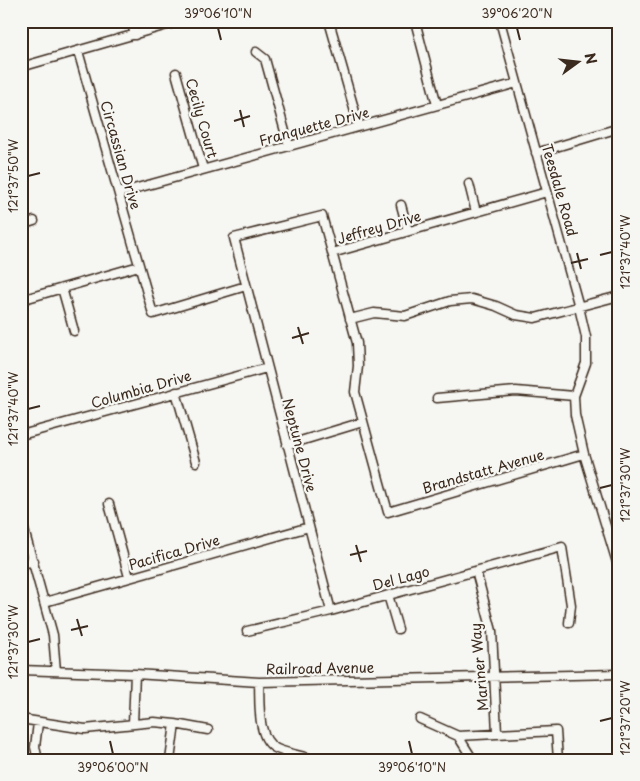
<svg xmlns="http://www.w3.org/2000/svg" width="640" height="781" viewBox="0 0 640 781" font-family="'Playpen Sans',sans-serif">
<rect width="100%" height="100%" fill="#f6f6f2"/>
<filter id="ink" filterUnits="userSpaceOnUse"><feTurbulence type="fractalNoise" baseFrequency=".02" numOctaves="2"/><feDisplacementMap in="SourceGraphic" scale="10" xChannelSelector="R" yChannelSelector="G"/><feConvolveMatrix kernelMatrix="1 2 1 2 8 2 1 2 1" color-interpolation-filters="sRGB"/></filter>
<g filter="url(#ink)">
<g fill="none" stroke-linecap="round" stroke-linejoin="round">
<g stroke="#3b2a1e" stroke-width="11">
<path id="minor" d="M 131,21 L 135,35
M 329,21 L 359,126
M 415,21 L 437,105
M 500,21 L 579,307 L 586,337 L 586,363 L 574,396 L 575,415 L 584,454 L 619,569
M 78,51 L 153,314 L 246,286
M 256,52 L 265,59 L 289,146
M 21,67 L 181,21
M 176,73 L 203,169
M 536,153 L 619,128
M 469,184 L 476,212
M 119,193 L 517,83
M 401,205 L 408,231
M 21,225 L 34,221
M 332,253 L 547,192
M 62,288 L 74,331
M 21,300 L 139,266
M 350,319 L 374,313 L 405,316 L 450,301 L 472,299 L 496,306 L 516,315 L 535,318 L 619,296
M 176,392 L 196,462
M 437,398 L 516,391 L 574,396
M 21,435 L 267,368
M 287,445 L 363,422
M 109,504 L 129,577
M 21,519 L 53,635 L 56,671
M 608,533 L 619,530
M 21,564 L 34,561
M 476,571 L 492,631 L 497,733
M 388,595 L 398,629
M 45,602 L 309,527
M 331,611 L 234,238 L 322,216 L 357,343 L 358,366 L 355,392 L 388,512 L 584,454
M 247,631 L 331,611 L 562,547 L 571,605 L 569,623
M 21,670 L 135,674 L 259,682 L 619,674
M 259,682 C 260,701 256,740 277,749 C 289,754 303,756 315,760
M 21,719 L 85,729 L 154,722 L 175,724 L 208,730
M 420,719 L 458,736 L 556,731 L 558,760
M 133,724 L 135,674
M 458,736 L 473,760
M 38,760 L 35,747 L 38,723
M 170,760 L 175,724"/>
</g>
<use href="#minor" stroke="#f6f6f2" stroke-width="8"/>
</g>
</g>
<path fill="none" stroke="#3b2a1e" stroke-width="2" d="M 218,28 L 221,40M 517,28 L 520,40M 240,110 L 244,127M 234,121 L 250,116M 28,176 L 40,173M 577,253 L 581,269M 600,255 L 612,252M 571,263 L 588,259M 298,327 L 303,344M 292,338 L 309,333M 28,409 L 40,406M 600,488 L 612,485M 356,545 L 361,562M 350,555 L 367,551M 77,619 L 82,636M 71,630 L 88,626M 28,642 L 40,639M 600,721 L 612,718M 110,741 L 113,754M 409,741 L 412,754"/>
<g text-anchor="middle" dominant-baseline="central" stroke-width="4.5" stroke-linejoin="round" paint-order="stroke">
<g font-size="14" fill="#3b2a1e" stroke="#f6f6f2">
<text transform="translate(202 118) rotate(74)">Cecily Court</text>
<text transform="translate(314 126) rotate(-15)">Franquette Drive</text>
<text transform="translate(121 155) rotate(74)">Circassian Drive</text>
<text transform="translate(560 190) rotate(74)">Teesdale Road</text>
<text transform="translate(379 227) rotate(-16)">Jeffrey Drive</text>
<text transform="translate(141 389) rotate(-16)">Columbia Drive</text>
<text transform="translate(300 445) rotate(75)">Neptune Drive</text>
<text transform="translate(483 471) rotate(-16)">Brandstatt Avenue</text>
<text transform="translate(174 552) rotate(-16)">Pacifica Drive</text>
<text transform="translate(401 578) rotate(-15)">Del Lago</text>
<text transform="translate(479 667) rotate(-95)">Mariner Way</text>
<text transform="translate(320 668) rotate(-1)">Railroad Avenue</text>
</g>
</g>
<rect width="640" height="781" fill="none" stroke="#f6f6f2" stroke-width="55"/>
<g transform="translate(578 62) rotate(75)" stroke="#f6f6f2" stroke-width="4" paint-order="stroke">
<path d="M0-4L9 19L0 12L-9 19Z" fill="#3b2a1e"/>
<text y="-8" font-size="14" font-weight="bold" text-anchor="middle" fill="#3b2a1e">N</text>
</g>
<rect x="28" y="28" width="584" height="726" fill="none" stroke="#3b2a1e" stroke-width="2"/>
<g font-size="12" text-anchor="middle" fill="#3b2a1e">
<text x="218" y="18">39°06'10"N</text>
<text x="517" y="18">39°06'20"N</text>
<text transform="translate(14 176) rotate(-90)" y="4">121°37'50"W</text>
<text transform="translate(626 252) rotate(-90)" y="4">121°37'40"W</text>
<text transform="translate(14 409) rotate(-90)" y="4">121°37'40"W</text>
<text transform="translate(626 485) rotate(-90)" y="4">121°37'30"W</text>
<text transform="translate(14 642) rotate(-90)" y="4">121°37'30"W</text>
<text transform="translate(626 718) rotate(-90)" y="4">121°37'20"W</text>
<text x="113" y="772">39°06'00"N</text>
<text x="412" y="772">39°06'10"N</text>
</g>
</svg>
